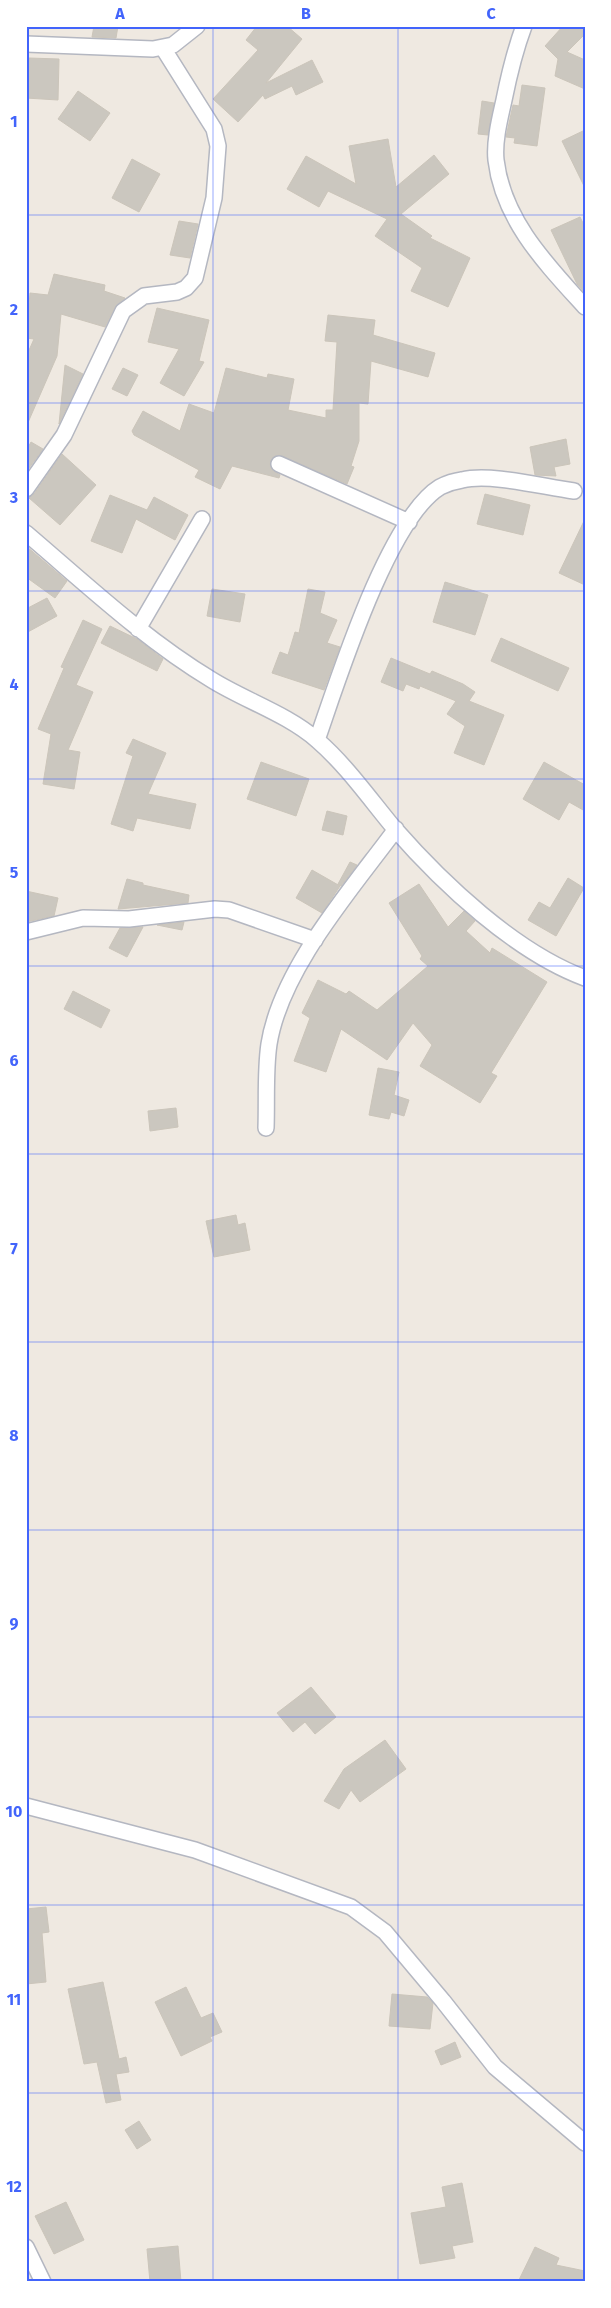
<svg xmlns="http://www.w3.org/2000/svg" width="611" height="2308" viewBox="0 0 611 2308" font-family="'Fira Sans',sans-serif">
<rect width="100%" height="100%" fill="#efe9e1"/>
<path fill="#cbc7bf" stroke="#cbc5ba" d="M 94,26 L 118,26 L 116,38 L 92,37 Z
M 257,26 L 287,26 L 302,39 L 266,83 L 312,60 L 323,82 L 296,95 L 292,86 L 265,99 L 263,95 L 238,122 L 213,99 L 258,50 L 246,40 Z
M 563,26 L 585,26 L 585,34 L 567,52 L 585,60 L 585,89 L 555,76 L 558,59 L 545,46 Z
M 29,58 L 59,59 L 58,100 L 26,98 Z
M 522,85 L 545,88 L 537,146 L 514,143 L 515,138 L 506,137 L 513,105 L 519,106 Z
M 78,91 L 110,113 L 90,141 L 58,119 Z
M 482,101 L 494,103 L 488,135 L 478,134 Z
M 585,130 L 585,188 L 562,141 Z
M 388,139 L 396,187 L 434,155 L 449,174 L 401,214 L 432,236 L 430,238 L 470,258 L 448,307 L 411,291 L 422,268 L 375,236 L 387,219 L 328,191 L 319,207 L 287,189 L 306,156 L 356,184 L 349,146 Z
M 132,159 L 160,174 L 139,212 L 112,198 Z
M 580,217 L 585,227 L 585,293 L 577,284 L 551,230 Z
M 179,221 L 198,224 L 190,258 L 170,255 Z
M 54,274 L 105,285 L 104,291 L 125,298 L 115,307 L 105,327 L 61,314 L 57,356 L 26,427 L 26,357 L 34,339 L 26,338 L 30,293 L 48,295 Z
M 157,308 L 209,320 L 199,361 L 204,362 L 184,396 L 160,383 L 179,349 L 148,342 Z
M 328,315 L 375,320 L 373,335 L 435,353 L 428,377 L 371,361 L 368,404 L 359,403 L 359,441 L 351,466 L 354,467 L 347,484 L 279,455 L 273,457 L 270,464 L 272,470 L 280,475 L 279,478 L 232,466 L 220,489 L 195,477 L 199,470 L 134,435 L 132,431 L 143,411 L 180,431 L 189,404 L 214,413 L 226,368 L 267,378 L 268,374 L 294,379 L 288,410 L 326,418 L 326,410 L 333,410 L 337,342 L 325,341 Z
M 65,365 L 83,374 L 59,424 Z
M 123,368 L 138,375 L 127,396 L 112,389 Z
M 566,439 L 570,464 L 554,467 L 556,476 L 535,475 L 530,447 Z
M 31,442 L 43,449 L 26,472 L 26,451 Z
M 62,454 L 96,485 L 60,525 L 29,498 L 34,494 Z
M 485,494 L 530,505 L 523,535 L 477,524 Z
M 110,495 L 147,510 L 154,497 L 188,515 L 175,540 L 136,519 L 122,553 L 91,541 Z
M 585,519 L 585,585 L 559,573 Z
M 26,546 L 67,581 L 55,598 L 26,577 Z
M 445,582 L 488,595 L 475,635 L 433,622 Z
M 212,589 L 245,594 L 240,622 L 207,616 Z
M 308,589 L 325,592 L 320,613 L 337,620 L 327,643 L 340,647 L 324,690 L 272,673 L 280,652 L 288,655 L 295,632 L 299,633 Z
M 47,598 L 57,616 L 26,633 L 26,609 Z
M 83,620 L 102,629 L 76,685 L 93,692 L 68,750 L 80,752 L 74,789 L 43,784 L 51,734 L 38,729 L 64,668 L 61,667 Z
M 110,626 L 137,639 L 163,659 L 157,671 L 101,643 Z
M 501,638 L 569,668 L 558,691 L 491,661 Z
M 391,658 L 430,674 L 432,671 L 463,684 L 475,692 L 469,701 L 504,715 L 484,765 L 454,753 L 465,726 L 447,714 L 456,701 L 420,686 L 419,689 L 406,684 L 403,691 L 381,682 Z
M 133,739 L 166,753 L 148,794 L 196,804 L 190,829 L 137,818 L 133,831 L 111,824 L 133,756 L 126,753 Z
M 261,762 L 309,779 L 296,816 L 247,799 Z
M 544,762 L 585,785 L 585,811 L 569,802 L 559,820 L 523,799 Z
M 327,811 L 347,816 L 343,835 L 322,830 Z
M 350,862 L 357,865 L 341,886 L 338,884 Z
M 312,870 L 340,886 L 322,913 L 296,898 Z
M 568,878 L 584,888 L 556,936 L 528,920 L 539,902 L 550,908 Z
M 127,879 L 143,883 L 143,885 L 189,895 L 188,903 L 118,909 Z
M 419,884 L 448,927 L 464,911 L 475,921 L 466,931 L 490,953 L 492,948 L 547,982 L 491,1073 L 497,1076 L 480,1103 L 420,1066 L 432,1045 L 413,1023 L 387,1060 L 341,1029 L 326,1072 L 294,1061 L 310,1018 L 302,1013 L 318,980 L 346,994 L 349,991 L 377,1010 L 428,966 L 420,959 L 422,956 L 389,903 Z
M 26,891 L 58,898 L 54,916 L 26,922 Z
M 184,922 L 182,930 L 157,925 Z
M 143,927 L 127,957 L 109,948 L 120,928 Z
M 73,991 L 110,1010 L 101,1028 L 64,1009 Z
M 378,1068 L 399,1072 L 394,1095 L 409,1100 L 404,1116 L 391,1112 L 389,1119 L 369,1115 Z
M 176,1108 L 178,1127 L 150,1131 L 148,1111 Z
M 236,1215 L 238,1225 L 245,1223 L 250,1250 L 214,1257 L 206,1221 Z
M 311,1687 L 336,1717 L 315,1734 L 305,1722 L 293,1732 L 277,1713 Z
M 385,1740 L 406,1769 L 360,1802 L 351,1790 L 339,1809 L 324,1801 L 344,1769 Z
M 46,1907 L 49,1932 L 42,1933 L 46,1982 L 26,1984 L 26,1909 Z
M 103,1982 L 119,2059 L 126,2057 L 129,2072 L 116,2074 L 121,2100 L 106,2103 L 97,2062 L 84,2064 L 68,1989 Z
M 186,1987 L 201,2018 L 213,2013 L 222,2032 L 210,2037 L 212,2041 L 181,2056 L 155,2002 Z
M 392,1994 L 427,1997 L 433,2003 L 430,2029 L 389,2026 Z
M 455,2042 L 461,2057 L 441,2065 L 435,2051 Z
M 139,2121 L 151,2140 L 137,2149 L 125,2130 Z
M 462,2183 L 473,2242 L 452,2246 L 455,2258 L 420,2264 L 411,2213 L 446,2207 L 442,2187 Z
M 66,2202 L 84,2240 L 54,2254 L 35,2216 Z
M 178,2246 L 181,2282 L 150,2282 L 147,2249 Z
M 535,2247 L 559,2258 L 556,2265 L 585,2271 L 585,2282 L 518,2282 Z"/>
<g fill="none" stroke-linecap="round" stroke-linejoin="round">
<g stroke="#b4b7c1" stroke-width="18">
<path id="street" d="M 524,26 C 515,50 509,75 504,100 C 500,118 494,141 496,160 C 503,220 546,264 585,307
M 26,44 L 153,49 L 173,45 L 197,26
M 279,464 L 409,522
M 26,489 L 64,435 L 123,311 L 144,296 L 177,292 L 186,288 L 195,278 L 214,198 L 218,146 L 214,129 L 163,48
M 26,533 C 86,584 144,639 212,680 C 246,701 287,714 317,740 C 346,765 369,798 394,828 C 443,884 515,952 585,978
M 138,629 L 202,519
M 317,740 C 338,680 388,519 440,487 C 446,484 455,481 462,480 C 491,473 543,487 574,491
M 26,932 L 83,918 L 129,919 L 215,909 L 229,910 L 315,940
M 266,1128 C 267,1100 265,1071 269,1044 C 281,969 351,890 396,829
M 26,1806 L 195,1850 L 351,1907 L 385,1932 L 443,2001 L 495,2067 L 585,2143
M 26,2247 L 43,2282"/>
</g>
<use href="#street" stroke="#fff" stroke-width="15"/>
</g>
<path fill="none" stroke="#4264fb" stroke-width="1" stroke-opacity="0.55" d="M 213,26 L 213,2282M 398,26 L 398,2282M 26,215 L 585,215M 26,403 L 585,403M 26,591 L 585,591M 26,779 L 585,779M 26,966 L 585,966M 26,1154 L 585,1154M 26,1342 L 585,1342M 26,1530 L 585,1530M 26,1717 L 585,1717M 26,1905 L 585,1905M 26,2093 L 585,2093"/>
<rect width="611" height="2308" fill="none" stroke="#ffffff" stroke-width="55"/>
<rect x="28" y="28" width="556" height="2252" fill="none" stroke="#4264fb" stroke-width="2"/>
<g font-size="16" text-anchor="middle" font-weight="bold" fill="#4264fb">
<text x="120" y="19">A</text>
<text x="306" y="19">B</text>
<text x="491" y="19">C</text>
<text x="14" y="127">1</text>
<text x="14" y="315">2</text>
<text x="14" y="503">3</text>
<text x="14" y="690">4</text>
<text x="14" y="878">5</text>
<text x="14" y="1066">6</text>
<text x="14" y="1254">7</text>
<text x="14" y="1441">8</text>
<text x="14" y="1629">9</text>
<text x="14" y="1817">10</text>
<text x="14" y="2005">11</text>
<text x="14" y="2192">12</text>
</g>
</svg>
